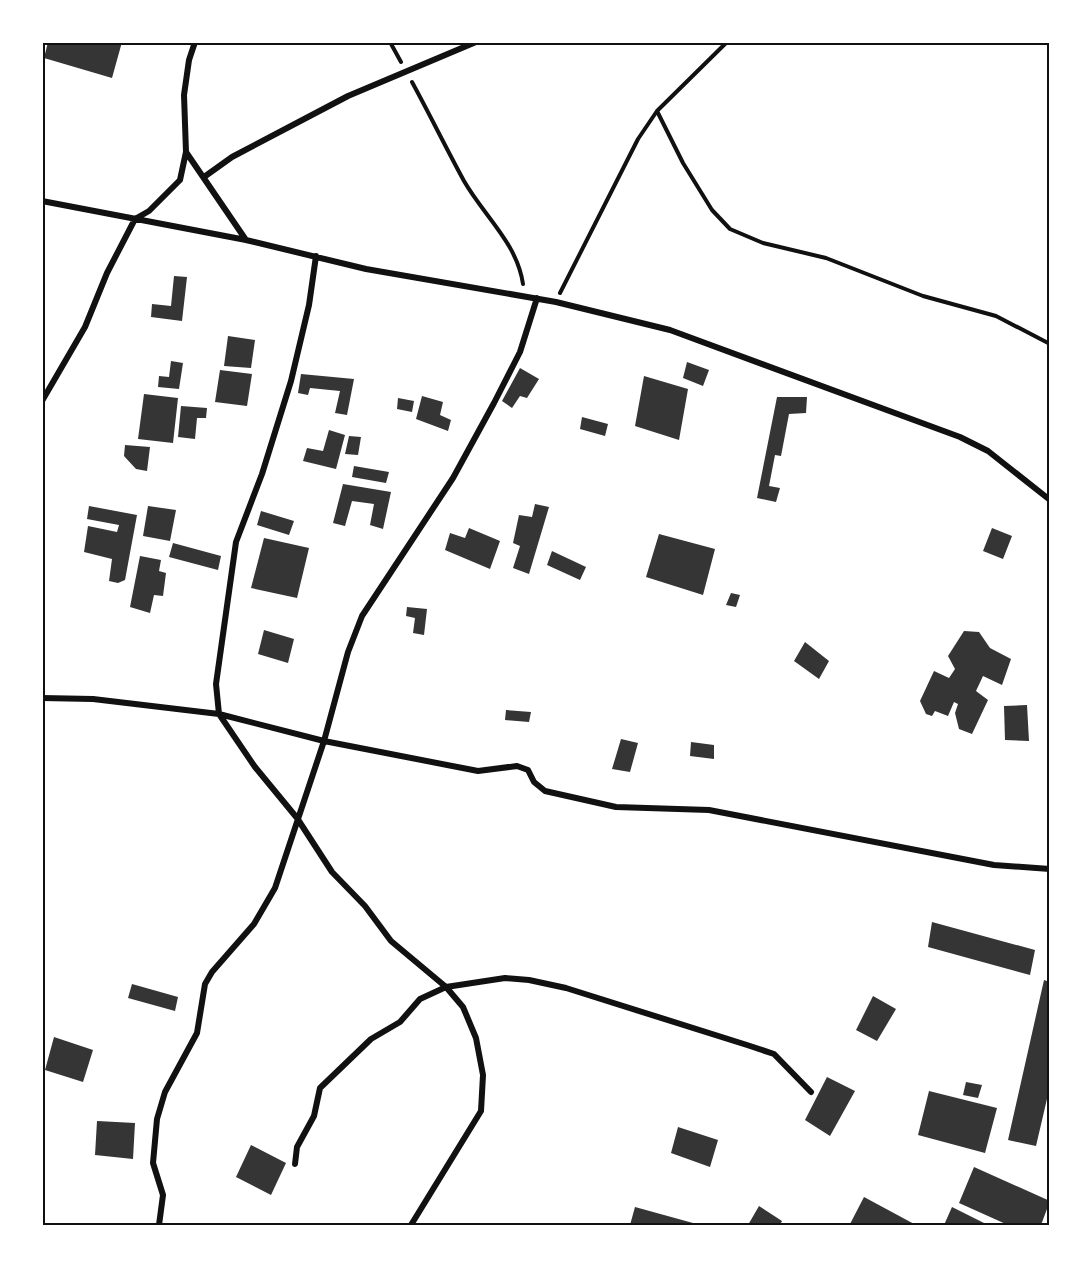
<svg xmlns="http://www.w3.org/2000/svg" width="1092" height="1267" viewBox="0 0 1092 1267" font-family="'Alegreya Sans',sans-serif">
<rect width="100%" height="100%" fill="#fff"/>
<path fill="#353535" d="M 48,42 L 122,42 L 112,78 L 44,58 Z
M 174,276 L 187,277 L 182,321 L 151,317 L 152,304 L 171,306 Z
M 228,336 L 255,340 L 251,368 L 224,366 Z
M 171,361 L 183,363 L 179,389 L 158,387 L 159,376 L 169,377 Z
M 687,362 L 709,370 L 703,386 L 683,378 Z
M 520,368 L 539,379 L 527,398 L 520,396 L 512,408 L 502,401 Z
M 220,370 L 252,374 L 247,406 L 215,402 Z
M 301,374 L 354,379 L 347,415 L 335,413 L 340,391 L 310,388 L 308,395 L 298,393 Z
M 644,376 L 688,389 L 679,440 L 635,426 Z
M 144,394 L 178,398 L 173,443 L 138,439 Z
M 422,396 L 443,402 L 440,415 L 451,420 L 448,431 L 416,419 Z
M 777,397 L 807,397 L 806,413 L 789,414 L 781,456 L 775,455 L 769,486 L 780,488 L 776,502 L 757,498 Z
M 398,398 L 414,401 L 412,412 L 397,409 Z
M 181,406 L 207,408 L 206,418 L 197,418 L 195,439 L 178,437 Z
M 582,417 L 608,424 L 605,436 L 580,429 Z
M 329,430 L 345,435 L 336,469 L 303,461 L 307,448 L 323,451 Z
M 349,436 L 361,437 L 358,455 L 345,454 Z
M 125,445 L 150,447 L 147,471 L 136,469 L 124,456 Z
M 354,466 L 389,472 L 386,483 L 352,477 Z
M 343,484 L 391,492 L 383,529 L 370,525 L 374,504 L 352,501 L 345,526 L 333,523 Z
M 535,504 L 549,507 L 529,574 L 513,568 L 520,546 L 513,543 L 519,515 L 532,517 Z
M 89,506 L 137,515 L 125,580 L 118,583 L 109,581 L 112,559 L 84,552 L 88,526 L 117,532 L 119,525 L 87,519 Z
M 148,506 L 176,510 L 170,541 L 143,536 Z
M 261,511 L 294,521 L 289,535 L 257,525 Z
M 469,528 L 500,541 L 490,569 L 445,550 L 450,533 L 465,538 Z
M 992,528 L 1012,536 L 1003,559 L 983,551 Z
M 659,534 L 715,549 L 703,595 L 646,577 Z
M 264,538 L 309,548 L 297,598 L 251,588 Z
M 173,543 L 221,556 L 218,570 L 169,557 Z
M 552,551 L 586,567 L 580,580 L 547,565 Z
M 140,556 L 161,560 L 159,571 L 166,573 L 163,596 L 154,595 L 150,613 L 130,607 Z
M 731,593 L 740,595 L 736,607 L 726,605 Z
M 407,607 L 427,609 L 424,635 L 413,633 L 415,618 L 406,616 Z
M 264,630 L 294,639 L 288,663 L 258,654 Z
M 964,631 L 979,632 L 990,648 L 1011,659 L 1002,685 L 983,676 L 976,691 L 988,700 L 972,734 L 959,729 L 955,713 L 958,704 L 954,702 L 948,716 L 935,711 L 932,716 L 926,714 L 920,701 L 934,671 L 949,678 L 955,669 L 948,656 Z
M 805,642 L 829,661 L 819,679 L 794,661 Z
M 1027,705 L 1029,741 L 1005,740 L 1004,706 Z
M 506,710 L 531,712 L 529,722 L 505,720 Z
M 621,739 L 638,743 L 630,772 L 612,769 Z
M 691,742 L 714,745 L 714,759 L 690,756 Z
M 932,922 L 1035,950 L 1030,975 L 928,947 Z
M 1044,980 L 1050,982 L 1050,1086 L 1036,1146 L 1008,1140 Z
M 132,984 L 178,997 L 175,1011 L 128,998 Z
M 873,996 L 896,1009 L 877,1041 L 856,1030 Z
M 54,1037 L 93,1050 L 83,1082 L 45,1070 Z
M 827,1077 L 855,1091 L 830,1136 L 805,1120 Z
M 966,1082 L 982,1085 L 978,1098 L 963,1095 Z
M 929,1091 L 997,1108 L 985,1153 L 918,1135 Z
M 97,1121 L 135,1123 L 133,1159 L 95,1155 Z
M 678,1127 L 718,1140 L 710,1167 L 671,1153 Z
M 251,1145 L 286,1163 L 271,1195 L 236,1177 Z
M 974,1167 L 1050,1201 L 1041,1225 L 1008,1225 L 959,1203 Z
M 864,1197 L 916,1225 L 850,1224 Z
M 759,1206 L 782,1221 L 780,1225 L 748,1225 Z
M 635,1207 L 693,1223 L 692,1225 L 630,1225 Z
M 952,1207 L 988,1225 L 944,1225 Z"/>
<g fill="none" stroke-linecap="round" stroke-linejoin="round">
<path stroke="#111" stroke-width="4" d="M 390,42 L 401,62
M 412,82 C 430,115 446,148 464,181 C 484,216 517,243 523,284
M 657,111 L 683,163 L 712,210 L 730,229 L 763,243 L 826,258 L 923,296 L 996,316 L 1050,344
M 560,293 L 638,139 L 657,111 L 727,42"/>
<path stroke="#111" stroke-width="6" d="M 186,152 L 246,240
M 204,177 L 232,157 L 348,96 L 476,42
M 42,201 L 246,240 L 366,269 L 556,302 L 670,330 L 960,437 L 988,451 L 1050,500
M 316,256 L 309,305 L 291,381 L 262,474 L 236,542 L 216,684 L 219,714 L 255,767 L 297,818 L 332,872 L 365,906 L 391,941 L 446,987 L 463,1007 L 476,1038 L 483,1075 L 481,1111 L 411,1225
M 42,401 L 85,327 L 107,273 L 135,219 L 149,211 L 180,180 L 186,152 L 184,95 L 189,60 L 195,42
M 42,698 L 93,699 L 219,714 L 324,741 L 478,771 L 517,766 L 528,770 L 534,782 L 545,791 L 616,807 L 709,810 L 994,865 L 1050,869
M 295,1164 L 297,1147 L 314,1116 L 320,1088 L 371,1039 L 400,1022 L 420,999 L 446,987 L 505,978 L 529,980 L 566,988 L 747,1045 L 774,1054 L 811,1092
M 159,1225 L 163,1195 L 153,1163 L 157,1119 L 165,1092 L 197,1033 L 205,984 L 212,972 L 254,924 L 275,888 L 324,741 L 348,652 L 362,616 L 453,478 L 494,403 L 520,352 L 537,298"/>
</g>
<rect width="1092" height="1267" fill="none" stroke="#ffffff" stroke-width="87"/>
<rect x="44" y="44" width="1004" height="1180" fill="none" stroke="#111" stroke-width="2"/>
</svg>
